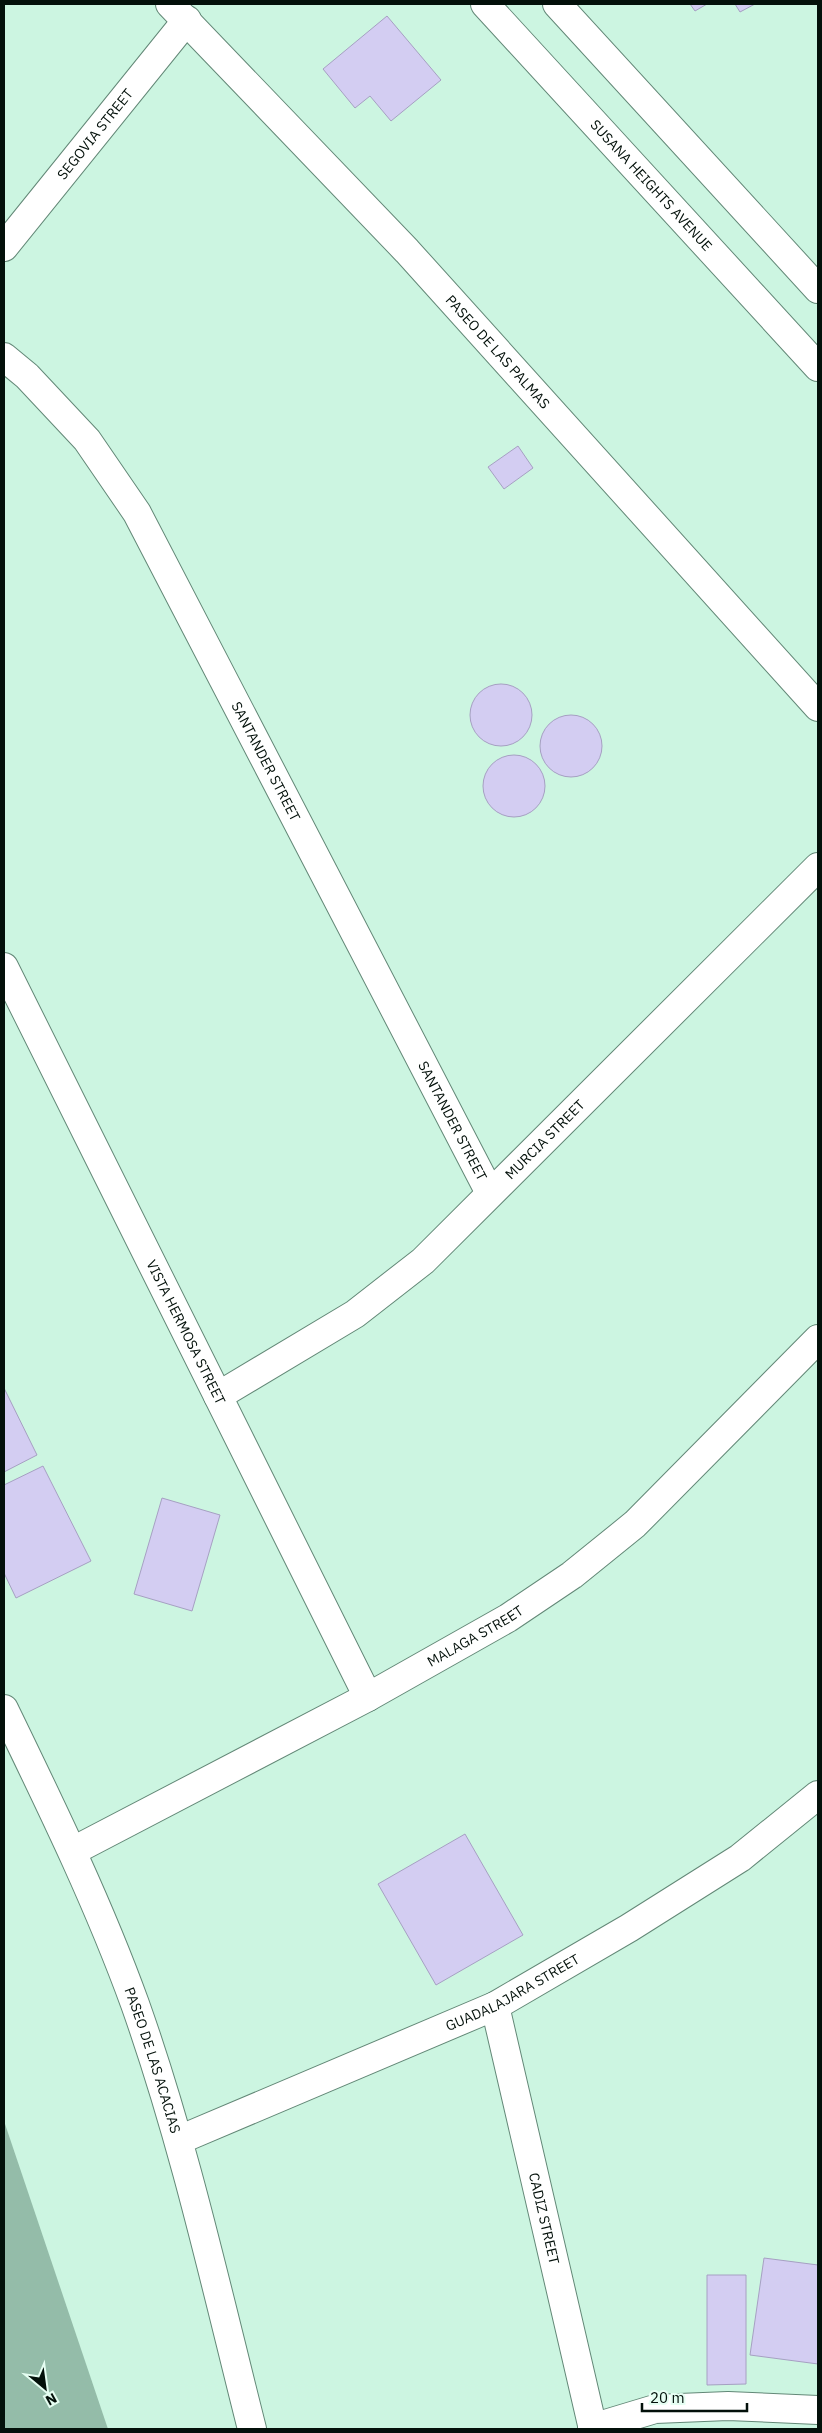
<svg xmlns="http://www.w3.org/2000/svg" width="822" height="2433" viewBox="0 0 822 2433" font-family="'IBM Plex Sans',sans-serif">
<rect width="100%" height="100%" fill="#ccf5e1"/>
<path fill="#94bca9" d="M 4,2121 L 108,2429 L 4,2429 Z"/>
<path fill="#d3cdf2" stroke="#a6a0c2" d="M 690,4 L 707,4 L 695,11 Z
M 735,4 L 755,4 L 740,12 Z
M 387,16 L 441,80 L 391,121 L 370,96 L 355,108 L 323,69 Z
M 518,446 L 533,468 L 504,489 L 488,467 Z
M470 715a31 31 0 1 1 62 0a31 31 0 1 1-62 0Z
M540 746a31 31 0 1 1 62 0a31 31 0 1 1-62 0Z
M483 786a31 31 0 1 1 62 0a31 31 0 1 1-62 0Z
M 4,1388 L 37,1455 L 4,1472 Z
M 43,1466 L 91,1561 L 16,1598 L 4,1573 L 4,1485 Z
M 162,1498 L 220,1515 L 192,1611 L 134,1594 Z
M 465,1834 L 523,1935 L 436,1985 L 378,1884 Z
M 764,2258 L 818,2265 L 818,2364 L 750,2355 Z
M 707,2275 L 746,2275 L 746,2384 L 707,2385 Z"/>
<g fill="none" stroke-linecap="round" stroke-linejoin="round">
<g stroke="#638877" stroke-width="30">
<g id="minor">
<path id="s1" d="M 170,4 L 407,251 L 818,707"/>
<path id="s2" d="M 485,4 L 818,367"/>
<path d="M 557,4 L 818,289"/>
<path id="s3" d="M 4,247 L 187,20"/>
<path id="s4" d="M 4,357 L 27,376 L 87,440 L 137,513 L 490,1193"/>
<path id="s5" d="M 4,967 L 368,1697"/>
<path id="s6" d="M 218,1396 L 355,1314 L 423,1261 L 818,867"/>
<path id="s7" d="M 4,1709 C 51,1806 98,1902 135,2004 C 184,2142 216,2287 252,2429"/>
<path id="s8" d="M 73,1851 L 368,1697 L 508,1618 L 572,1575 L 635,1524 L 818,1339"/>
<path id="s9" d="M 495,2006 L 593,2429"/>
<path id="s10" d="M 179,2140 L 495,2006 L 629,1928 L 740,1858 L 818,1795"/>
<path d="M 592,2428 L 655,2409 L 728,2406 L 818,2410"/>
</g>
</g>
<use href="#minor" stroke="#fff" stroke-width="28"/>
</g>
<g text-anchor="middle" dominant-baseline="central" stroke-width="5" stroke-linejoin="round" paint-order="stroke">
<g font-size="14" fill="#03100a" stroke="#e5fef2">
<text stroke="none"><textPath href="#s3" startOffset="145">SEGOVIA STREET</textPath></text>
<text stroke="none"><textPath href="#s2" startOffset="246">SUSANA HEIGHTS AVENUE</textPath></text>
<text stroke="none"><textPath href="#s1" startOffset="478">PASEO DE LAS PALMAS</textPath></text>
<text stroke="none"><textPath href="#s4" startOffset="486">SANTANDER STREET</textPath></text>
<text stroke="none"><textPath href="#s4" startOffset="891">SANTANDER STREET</textPath></text>
<text stroke="none"><textPath href="#s6" startOffset="418">MURCIA STREET</textPath></text>
<text stroke="none"><textPath href="#s5" startOffset="408">VISTA HERMOSA STREET</textPath></text>
<text stroke="none"><textPath href="#s8" startOffset="456">MALAGA STREET</textPath></text>
<text stroke="none"><textPath href="#s10" startOffset="365">GUADALAJARA STREET</textPath></text>
<text stroke="none"><textPath href="#s7" startOffset="382">PASEO DE LAS ACACIAS</textPath></text>
<text stroke="none"><textPath href="#s9" startOffset="218">CADIZ STREET</textPath></text>
</g>
</g>
<rect width="822" height="2433" fill="none" stroke="#03100a" stroke-width="10"/>
<g transform="translate(45 2388) rotate(151)" stroke="#e5fef2" stroke-width="4" paint-order="stroke">
<path d="M0-4L9 19L0 12L-9 19Z" fill="#03100a"/>
<text y="-8" font-size="14" font-weight="bold" text-anchor="middle" fill="#03100a">N</text>
</g>
<path d="M642 2403v8h105v-8" fill="none" stroke="#03100a" stroke-width="2.5"/>
<text x="650" y="2403" font-size="15" fill="#03100a" stroke="#e5fef2" stroke-width="4" paint-order="stroke">20 m</text>
</svg>
